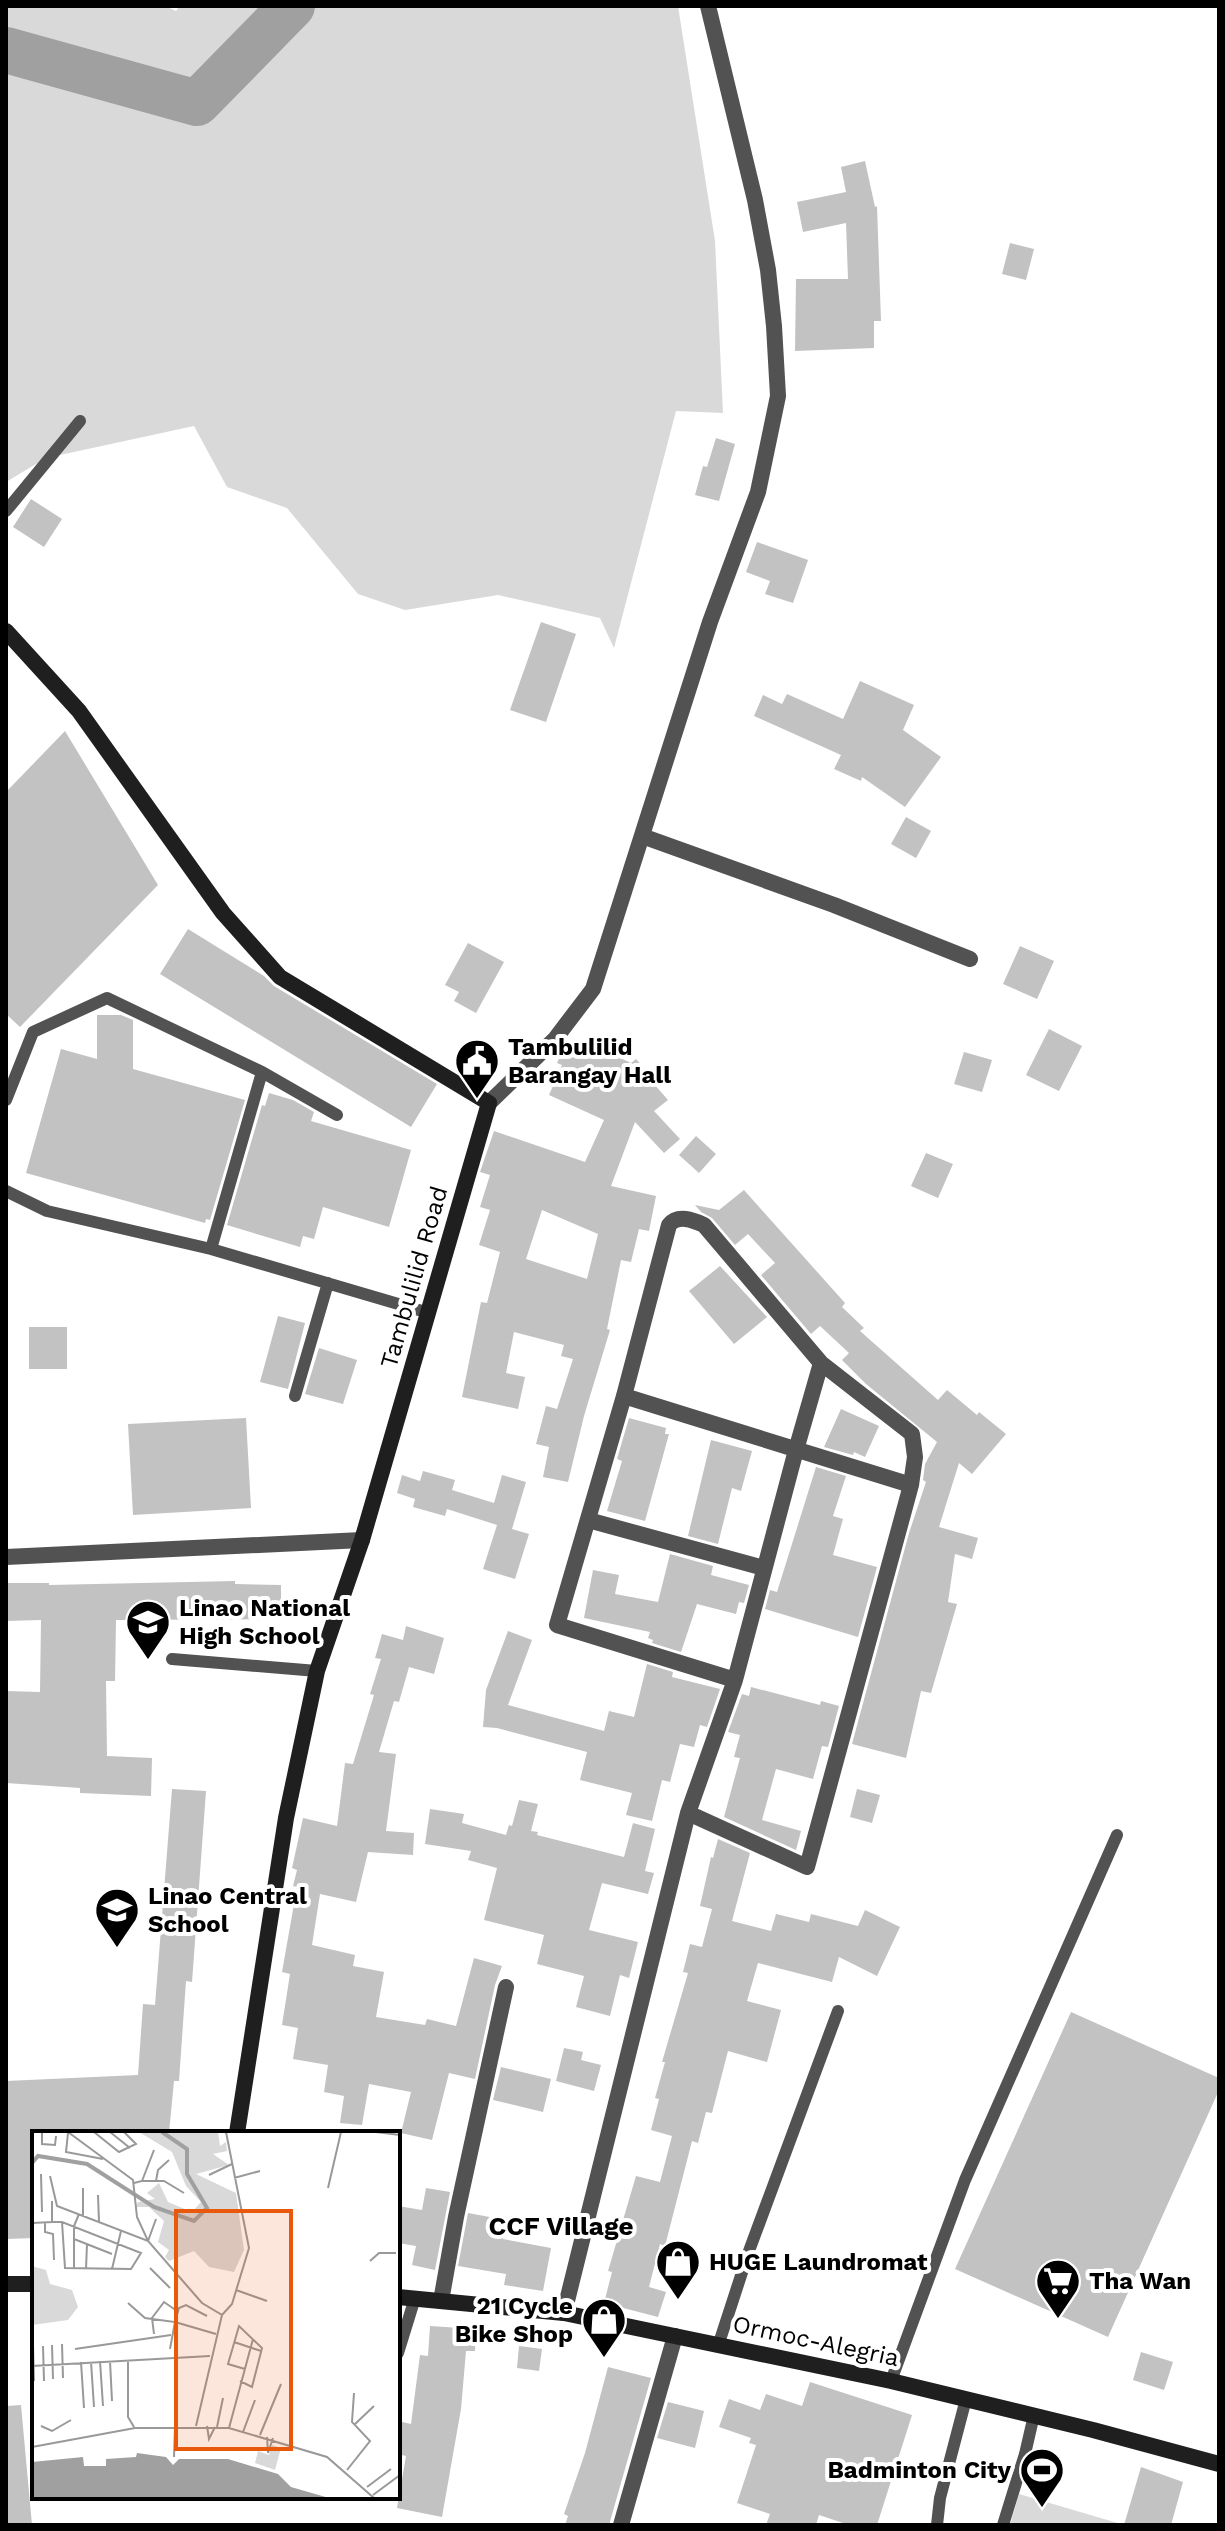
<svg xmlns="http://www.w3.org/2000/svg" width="1225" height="2531" viewBox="0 0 1225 2531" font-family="'Work Sans',sans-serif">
<rect width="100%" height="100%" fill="#fff"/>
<path fill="#d9d9d9" d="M 6,6 L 165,6 L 176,11 L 180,6 L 678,6 L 715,241 L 723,413 L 676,411 L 614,648 L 600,618 L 498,595 L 405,610 L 358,594 L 287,508 L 227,487 L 194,426 L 46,458 L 6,482 Z
M 1019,2494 L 1121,2524 L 1010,2525 Z"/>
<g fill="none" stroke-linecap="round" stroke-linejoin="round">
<path stroke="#a0a0a0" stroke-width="46" d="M 6,50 L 197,103 L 292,6"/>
</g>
<path fill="#c2c2c2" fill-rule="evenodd" d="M 865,161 L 875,207 L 877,206 L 881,321 L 874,321 L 874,348 L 795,351 L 796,279 L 848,279 L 846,223 L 803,232 L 797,202 L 846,192 L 841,167 Z
M 1010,243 L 1034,249 L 1026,280 L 1002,274 Z
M 716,438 L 735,444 L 719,501 L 695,495 L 703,466 L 707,467 Z
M 31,499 L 62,519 L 44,547 L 13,527 Z
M 757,542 L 808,560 L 793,603 L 765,594 L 770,581 L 746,572 Z
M 541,622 L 576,634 L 546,722 L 510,710 Z
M 860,681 L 914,705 L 903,730 L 941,757 L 905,807 L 862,777 L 861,781 L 834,769 L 841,755 L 754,716 L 763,695 L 782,704 L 787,694 L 843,719 Z
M 65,731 L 158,885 L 20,1027 L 6,1014 L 6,792 Z
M 906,817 L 931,831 L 916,858 L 891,844 Z
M 188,929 L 264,976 L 274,986 L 437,1084 L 411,1127 L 160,974 Z
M 468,943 L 504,962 L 476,1013 L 454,1001 L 459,992 L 445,985 Z
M 1020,946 L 1054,961 L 1037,999 L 1003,984 Z
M 97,1015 L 121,1015 L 133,1020 L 133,1069 L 245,1100 L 210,1220 L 206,1219 L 205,1223 L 26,1173 L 61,1049 L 97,1059 Z
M 1049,1029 L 1082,1046 L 1059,1091 L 1026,1075 Z
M 581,1040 L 631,1063 L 636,1059 L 657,1082 L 654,1084 L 668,1100 L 654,1111 L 680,1139 L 664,1153 L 635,1122 L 611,1186 L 656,1196 L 649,1231 L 639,1229 L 631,1262 L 621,1260 L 607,1329 L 610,1330 L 584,1416 L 568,1482 L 543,1477 L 549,1447 L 536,1444 L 546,1406 L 557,1409 L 573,1359 L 561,1356 L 564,1345 L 514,1332 L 506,1373 L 525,1377 L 518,1409 L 462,1397 L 481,1302 L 487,1303 L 500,1252 L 479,1245 L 490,1210 L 480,1207 L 490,1175 L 480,1172 L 494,1131 L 585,1162 L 604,1120 L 549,1095 L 562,1065 L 557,1063 L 566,1042 L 578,1047 ZM 542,1210 L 598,1234 L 587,1279 L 526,1259 Z
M 964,1052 L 992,1060 L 982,1092 L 954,1084 Z
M 269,1093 L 293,1100 L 314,1112 L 311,1121 L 411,1150 L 389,1227 L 323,1207 L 314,1239 L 303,1236 L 300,1247 L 227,1225 L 262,1105 L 265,1106 Z
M 696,1136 L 716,1154 L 699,1173 L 679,1155 Z
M 926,1153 L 953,1164 L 938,1198 L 911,1186 Z
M 744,1190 L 845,1303 L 842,1307 L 864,1328 L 860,1331 L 938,1400 L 947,1390 L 977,1415 L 979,1412 L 1006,1434 L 972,1474 L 959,1463 L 939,1527 L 978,1538 L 972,1559 L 955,1554 L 948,1602 L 957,1604 L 931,1693 L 921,1691 L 906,1758 L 852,1744 L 909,1533 L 926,1482 L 923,1480 L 925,1464 L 937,1442 L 866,1384 L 842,1360 L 849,1353 L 820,1326 L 811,1334 L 761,1275 L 775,1263 L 748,1234 L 735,1245 L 712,1218 L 701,1212 L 695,1205 L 719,1210 Z
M 720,1266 L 767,1317 L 734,1344 L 689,1291 Z
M 278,1316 L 305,1323 L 288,1389 L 260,1382 Z
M 29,1327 L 67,1327 L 67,1369 L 29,1369 Z
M 319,1348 L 357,1360 L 343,1404 L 305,1394 Z
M 841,1409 L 879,1426 L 865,1457 L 854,1452 L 853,1455 L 824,1447 Z
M 246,1418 L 251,1508 L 133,1515 L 128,1424 Z
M 629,1418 L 666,1428 L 665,1434 L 669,1434 L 645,1521 L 607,1511 L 622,1461 L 617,1459 Z
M 711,1440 L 752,1451 L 741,1491 L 732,1488 L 718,1544 L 688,1536 Z
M 816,1467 L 846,1476 L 833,1516 L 843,1519 L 833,1555 L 877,1567 L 858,1637 L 765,1609 L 770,1590 L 777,1592 Z
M 423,1471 L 455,1480 L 452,1490 L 494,1503 L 502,1475 L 526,1482 L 512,1529 L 529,1534 L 515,1579 L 483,1569 L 497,1525 L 447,1509 L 445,1516 L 413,1507 L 415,1499 L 397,1493 L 402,1475 L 420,1481 Z
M 670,1554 L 713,1566 L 711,1575 L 749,1585 L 744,1603 L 739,1602 L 736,1614 L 697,1604 L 681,1652 L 652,1643 L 653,1640 L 648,1638 L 650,1632 L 584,1618 L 593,1570 L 619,1575 L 615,1594 L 658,1602 Z
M 235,1581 L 235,1584 L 281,1585 L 281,1619 L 116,1620 L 115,1681 L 106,1681 L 107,1756 L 152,1758 L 151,1796 L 80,1793 L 80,1788 L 6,1783 L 6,1691 L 40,1692 L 41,1620 L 6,1621 L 6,1583 L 49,1583 L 49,1585 Z
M 406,1626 L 444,1638 L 434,1674 L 409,1667 L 399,1702 L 394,1701 L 379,1752 L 396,1754 L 386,1831 L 414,1833 L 413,1855 L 368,1852 L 356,1902 L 320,1894 L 312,1945 L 355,1955 L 353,1966 L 384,1972 L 376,2017 L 425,2025 L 427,2019 L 456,2026 L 474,1958 L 502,1966 L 495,1985 L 475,2079 L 449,2073 L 432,2140 L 401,2133 L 411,2092 L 369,2084 L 362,2125 L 340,2123 L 344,2096 L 324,2092 L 328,2065 L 293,2059 L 298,2028 L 282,2025 L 290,1974 L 282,1972 L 297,1887 L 293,1886 L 297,1870 L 292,1868 L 303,1818 L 337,1826 L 345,1763 L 353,1764 L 374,1695 L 370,1694 L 381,1659 L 375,1658 L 382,1634 L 403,1640 Z
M 508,1631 L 532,1640 L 508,1705 L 604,1731 L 609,1711 L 634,1717 L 647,1664 L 673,1672 L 672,1677 L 720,1689 L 707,1727 L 700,1725 L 694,1747 L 680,1744 L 670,1782 L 662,1780 L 652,1821 L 626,1815 L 632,1793 L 580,1780 L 587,1752 L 497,1728 L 483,1727 L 486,1690 Z
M 751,1687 L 820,1705 L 821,1701 L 839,1706 L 828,1747 L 822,1746 L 813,1779 L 776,1769 L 762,1820 L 801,1831 L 796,1850 L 724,1817 L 740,1758 L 734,1757 L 740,1735 L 728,1732 L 742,1694 L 749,1696 Z
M 172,1789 L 206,1791 L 192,1982 L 186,1981 L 179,2081 L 174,2081 L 169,2133 L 34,2133 L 34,2238 L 6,2239 L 6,2081 L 138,2075 L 143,2004 L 155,2005 Z
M 857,1789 L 880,1795 L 872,1823 L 850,1817 Z
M 519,1800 L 538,1804 L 531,1831 L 538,1832 L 537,1835 L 624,1857 L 633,1823 L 655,1829 L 645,1871 L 654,1873 L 648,1894 L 602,1883 L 589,1930 L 638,1942 L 629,1978 L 620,1975 L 610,2016 L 576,2007 L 584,1976 L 537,1964 L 544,1935 L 484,1920 L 497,1868 L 468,1860 L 471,1851 L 425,1844 L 430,1809 L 464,1814 L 462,1823 L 506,1835 L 509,1825 L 512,1826 Z
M 718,1839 L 750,1853 L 732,1921 L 771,1931 L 776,1914 L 809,1922 L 811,1914 L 858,1926 L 865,1910 L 900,1927 L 877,1976 L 839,1957 L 832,1982 L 758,1963 L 747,2001 L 781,2010 L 767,2062 L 728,2051 L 712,2113 L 706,2112 L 698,2143 L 692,2141 L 665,2246 L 660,2244 L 649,2287 L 666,2292 L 658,2317 L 604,2303 L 612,2272 L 608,2271 L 636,2176 L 660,2182 L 672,2136 L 651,2130 L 659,2099 L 655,2098 L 665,2062 L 662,2062 L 688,1973 L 683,1972 L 690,1944 L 702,1947 L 712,1909 L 700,1906 L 711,1857 L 713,1858 Z
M 1071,2012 L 1219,2078 L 1219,2090 L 1108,2337 L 955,2269 Z
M 564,2048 L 583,2052 L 581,2060 L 601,2065 L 594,2091 L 556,2081 Z
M 501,2067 L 551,2079 L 543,2112 L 493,2100 Z
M 426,2188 L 450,2192 L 435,2270 L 412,2265 L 416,2246 L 398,2243 L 398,2206 L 422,2210 Z
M 468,2213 L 506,2220 L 503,2239 L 551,2248 L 543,2291 L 504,2285 L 506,2274 L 458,2266 Z
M 430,2326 L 476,2329 L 475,2351 L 466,2351 L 461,2409 L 442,2517 L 397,2508 L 406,2456 L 398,2454 L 398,2421 L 411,2424 L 420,2355 L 428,2356 Z
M 519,2346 L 542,2349 L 539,2371 L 517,2368 Z
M 1141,2352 L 1173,2362 L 1164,2390 L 1133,2380 Z
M 608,2367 L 651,2378 L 609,2525 L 565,2525 L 568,2516 L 564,2514 L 585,2453 Z
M 810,2382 L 912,2415 L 877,2525 L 849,2525 L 819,2515 L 816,2525 L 766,2525 L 770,2514 L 737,2503 L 756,2445 L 749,2443 L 751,2438 L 719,2427 L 729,2399 L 760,2410 L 766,2394 L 802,2406 Z
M 668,2402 L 704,2411 L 695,2448 L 657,2438 Z
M 21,2405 L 32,2525 L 6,2525 L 6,2406 Z
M 1141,2467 L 1183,2482 L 1171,2525 L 1124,2525 Z"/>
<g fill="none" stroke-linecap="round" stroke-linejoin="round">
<path stroke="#525252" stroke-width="12" d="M 6,511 L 80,421
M 6,1100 L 33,1032 L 107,998 L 262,1072 L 337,1115
M 6,1191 L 47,1211 L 211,1249 L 429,1313
M 211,1249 L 262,1072
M 295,1396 L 328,1283
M 172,1659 L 317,1671
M 718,2346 L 749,2251 L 838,2011
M 398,2353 L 415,2298
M 891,2381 L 965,2180 L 1117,1835
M 937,2525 L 940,2498 L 966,2399
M 1003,2525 L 1025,2454 L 1034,2415"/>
<path stroke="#525252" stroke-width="16" d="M 642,836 L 834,905 L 970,959
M 489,1103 L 555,1039 L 593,989 L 710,622 L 758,492 L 778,396 L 774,326 L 768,270 L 755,200 L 708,6
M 624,1396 L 911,1485
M 588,1520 L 764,1568
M 6,1557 L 362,1540
M 688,1813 L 807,1867 L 911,1485 L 915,1457 L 912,1434 L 821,1363 L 704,1225 C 693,1220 678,1214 669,1225 L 624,1396 L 557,1625 L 735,1680
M 441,2301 L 456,2217 L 506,1987
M 564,2313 L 688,1813 L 735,1680 L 796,1450 L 821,1363
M 621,2525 L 675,2336"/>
<path stroke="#1f1f1f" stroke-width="16" d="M 6,631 L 79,711 L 223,913 L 280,977 L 489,1103 L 362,1540 L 317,1671 L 286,1818 L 237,2133
M 6,2284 L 34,2284
M 398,2297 L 564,2313 L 891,2381 L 1093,2430 L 1219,2464"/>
</g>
<defs>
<g id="civic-pin" transform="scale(2.3)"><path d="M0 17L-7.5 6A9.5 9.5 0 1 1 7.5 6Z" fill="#000" stroke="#fff"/><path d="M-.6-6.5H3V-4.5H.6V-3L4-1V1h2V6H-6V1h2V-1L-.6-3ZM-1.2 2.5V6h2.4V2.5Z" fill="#fff"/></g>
<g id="school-pin" transform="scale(2.3)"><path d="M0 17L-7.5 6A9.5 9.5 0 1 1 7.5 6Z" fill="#000" stroke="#fff"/><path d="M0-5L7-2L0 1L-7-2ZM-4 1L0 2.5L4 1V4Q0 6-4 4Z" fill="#fff"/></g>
<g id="shop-pin" transform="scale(2.3)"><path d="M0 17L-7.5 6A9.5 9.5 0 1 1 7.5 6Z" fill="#000" stroke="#fff"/><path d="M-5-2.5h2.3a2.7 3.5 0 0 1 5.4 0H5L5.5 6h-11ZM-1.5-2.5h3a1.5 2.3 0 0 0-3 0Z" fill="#fff"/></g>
<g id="supermarket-pin" transform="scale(2.3)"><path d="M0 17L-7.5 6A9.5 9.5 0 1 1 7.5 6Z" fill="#000" stroke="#fff"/><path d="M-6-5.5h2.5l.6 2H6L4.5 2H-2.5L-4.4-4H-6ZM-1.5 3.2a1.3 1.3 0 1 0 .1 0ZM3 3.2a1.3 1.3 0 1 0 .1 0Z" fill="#fff"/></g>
<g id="stadium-pin" transform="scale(2.3)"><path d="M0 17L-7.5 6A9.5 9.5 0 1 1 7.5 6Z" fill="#000" stroke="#fff"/><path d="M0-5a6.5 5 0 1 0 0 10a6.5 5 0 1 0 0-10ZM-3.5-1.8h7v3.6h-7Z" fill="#fff"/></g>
</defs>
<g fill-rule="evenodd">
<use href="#civic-pin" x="477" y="1061"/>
<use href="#school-pin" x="148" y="1622"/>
<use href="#school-pin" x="117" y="1910"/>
<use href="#shop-pin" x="678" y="2262"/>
<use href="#supermarket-pin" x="1058" y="2281"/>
<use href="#shop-pin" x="604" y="2320"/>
<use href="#stadium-pin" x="1042" y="2470"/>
</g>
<g text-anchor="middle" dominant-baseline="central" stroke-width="8" stroke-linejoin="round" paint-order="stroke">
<g font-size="24" font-weight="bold" fill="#000" stroke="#fff" text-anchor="start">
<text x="508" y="1047">Tambulilid<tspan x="508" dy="28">Barangay Hall</tspan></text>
<text x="179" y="1608">Linao National<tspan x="179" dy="28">High School</tspan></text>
<text x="148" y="1896">Linao Central<tspan x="148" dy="28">School</tspan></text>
<text x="709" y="2262">HUGE Laundromat</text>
<text x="1089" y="2281">Tha Wan</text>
<text x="573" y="2306" text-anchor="end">21 Cycle<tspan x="573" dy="28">Bike Shop</tspan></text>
<text x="1011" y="2470" text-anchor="end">Badminton City</text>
</g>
<g font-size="24" fill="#000" stroke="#fff">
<text transform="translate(414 1277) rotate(-74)">Tambulilid Road</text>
<text transform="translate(816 2341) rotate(12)">Ormoc-Alegria</text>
</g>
<g font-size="26" font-weight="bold" fill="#000" stroke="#fff">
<text x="561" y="2226">CCF Village</text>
</g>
</g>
<g transform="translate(32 2131)">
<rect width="368" height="368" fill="#fff"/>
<path d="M 107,1 L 186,1 L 188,15 L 194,11 L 195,20 L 181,23 L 197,34 L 164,43 L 204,62 L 212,119 L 202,141 L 177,136 L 162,120 L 137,130 L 133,126 L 137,119 L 126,111 L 132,90 L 117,76 L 103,76 L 106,71 L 123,68 L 115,62 L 127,52 L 136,71 L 160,81 L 169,71 L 154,55 L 140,21 ZM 0,135 L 14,139 L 18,153 L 40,159 L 46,176 L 36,189 L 0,194 ZM 240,314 L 249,317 L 243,339 L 223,332 L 226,320 L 237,324 Z" fill="#d9d9d9"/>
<path d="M 105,322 L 134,326 L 141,334 L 147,328 L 196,328 L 246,343 L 259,356 L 297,367 L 0,367 L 0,331 L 51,326 L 52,335 L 74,335 L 74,328 L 104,326 Z" fill="#a0a0a0"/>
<path fill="none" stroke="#a0a0a0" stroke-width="4" d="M 0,32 L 6,25 L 55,33 L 122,76 L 162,90 L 175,77 L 155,43 L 155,18 L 130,1"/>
<path fill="none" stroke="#999" stroke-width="2" d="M 10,1 L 10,13 L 23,14 L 24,5M 36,1 L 101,49 L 105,86 L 116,110 L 170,172 L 190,184 L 164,295M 62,1 L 87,21 L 104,13 L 92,1M 78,1 L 98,17M 344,1 L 368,4M 36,2 L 34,21 L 71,28M 9,43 L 10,81M 177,44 L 200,33M 18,45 L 25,75 L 116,110 L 124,88M 202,47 L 228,40M 110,50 L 132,50 L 152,62M 124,50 L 126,39 L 137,29M 102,52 L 110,50 L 122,19M 0,56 L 1,82M 51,57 L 51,85M 296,57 L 309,1M 66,64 L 67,91M 20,91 L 30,91 L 109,122 L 99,138 L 33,137 L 30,91M 0,92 L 20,91 L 20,70M 13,92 L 13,101 L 21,103 L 22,129M 42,108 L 80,123M 338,130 L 347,122 L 364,122M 118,137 L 138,157M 42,138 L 42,95 L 47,83M 54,138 L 55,113M 80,138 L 89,100M 204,159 L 235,170M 96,172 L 113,187 L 143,191 L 138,218M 190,184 L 200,173 L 217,117 L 194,1M 175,185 L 154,174 L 147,177 L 143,191 L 184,203M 122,203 L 120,187 L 132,171 L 145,180M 202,211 L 229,220M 30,213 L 31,247M 1,214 L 2,250M 20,214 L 21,248M 11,215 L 12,250M 43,218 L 139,204M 96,229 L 96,286 L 102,296M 68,230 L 71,275M 78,230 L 80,270M 49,231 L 52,277M 59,231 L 62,276M 0,235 L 178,225M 208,250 L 220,256 L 230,217 L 207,195 L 196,233 L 213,238M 322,294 L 342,275M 9,295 L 20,300 L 39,289M 175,295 L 177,308 L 183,296M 185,296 L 191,267M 197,297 L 221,208M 211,301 L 223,269M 228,304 L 249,253M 235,306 L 236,322 L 241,307M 0,316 L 103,297 L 197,297 L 295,326 L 342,367M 142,326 L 143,295M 315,339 L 338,310 L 320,291 L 322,262M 335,356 L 359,338M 341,364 L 368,344"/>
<path fill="#e8590c" fill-opacity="0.15" stroke="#e8590c" stroke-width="4" d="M 144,80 L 259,80 L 259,318 L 144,318 Z"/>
<rect width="368" height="368" fill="none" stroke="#000" stroke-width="4"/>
</g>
<rect width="1225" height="2531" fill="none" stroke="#000000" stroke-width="16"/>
</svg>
